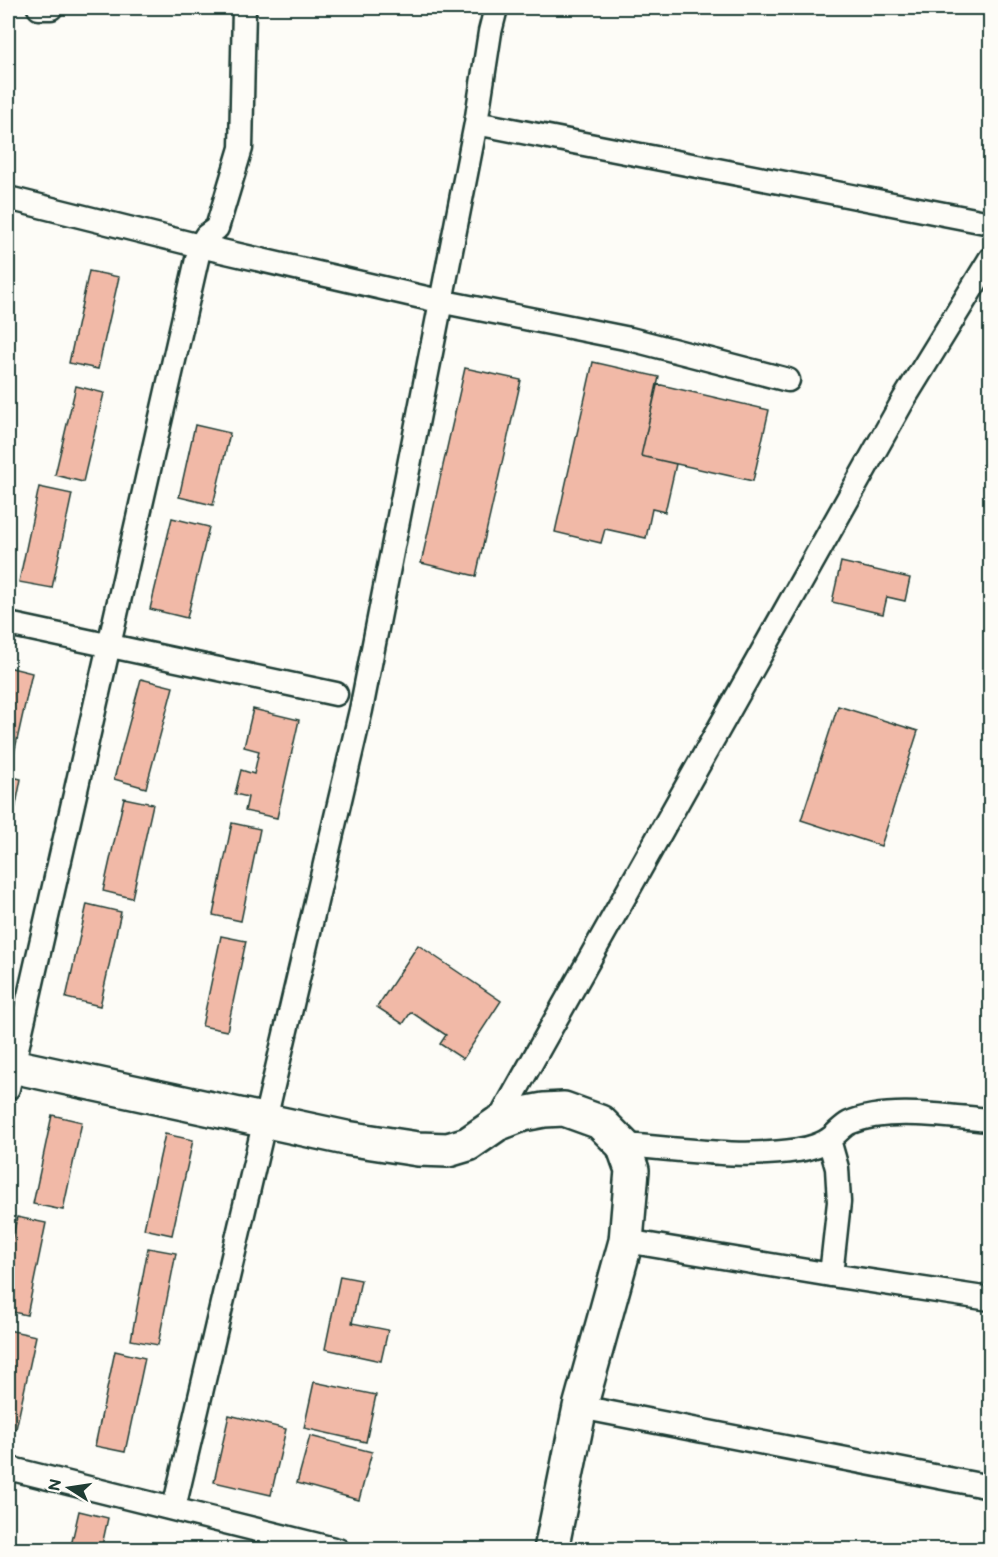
<svg xmlns="http://www.w3.org/2000/svg" width="998" height="1557" viewBox="0 0 998 1557" font-family="'Balsamiq Sans',sans-serif">
<rect width="100%" height="100%" fill="#fdfcf7"/>
<filter id="ink" filterUnits="userSpaceOnUse"><feTurbulence type="fractalNoise" baseFrequency=".0167" numOctaves="2"/><feDisplacementMap in="SourceGraphic" scale="12" xChannelSelector="R" yChannelSelector="G"/><feConvolveMatrix kernelMatrix="1 2 1 2 8 2 1 2 1" color-interpolation-filters="sRGB"/></filter>
<g filter="url(#ink)">
<path fill="#f1b9a7" stroke="#1f3d34" stroke-width="1.5" d="M 89,271 L 119,277 L 98,369 L 69,363 Z
M 593,362 L 659,377 L 641,456 L 676,464 L 665,512 L 652,509 L 646,538 L 605,529 L 601,543 L 555,532 Z
M 465,368 L 521,380 L 476,576 L 421,563 Z
M 657,384 L 769,410 L 753,481 L 641,456 Z
M 76,386 L 104,393 L 83,482 L 55,475 Z
M 195,425 L 230,433 L 213,505 L 179,497 Z
M 39,487 L 72,494 L 52,588 L 19,582 Z
M 172,518 L 209,527 L 187,618 L 150,609 Z
M 841,562 L 910,578 L 905,601 L 887,597 L 883,614 L 832,602 Z
M 8,667 L 32,673 L 13,758 L 8,757 Z
M 141,679 L 173,687 L 146,788 L 114,779 Z
M 838,706 L 918,731 L 881,846 L 801,820 Z
M 253,709 L 299,720 L 277,818 L 245,811 L 248,797 L 235,794 L 241,770 L 254,774 L 259,751 L 244,747 Z
M 8,776 L 21,779 L 8,846 Z
M 124,798 L 153,804 L 132,898 L 103,891 Z
M 232,823 L 260,829 L 241,921 L 213,915 Z
M 87,904 L 121,912 L 100,1006 L 66,998 Z
M 221,936 L 246,941 L 227,1031 L 202,1026 Z
M 418,945 L 501,1001 L 463,1059 L 440,1044 L 446,1035 L 411,1012 L 403,1024 L 377,1007 Z
M 52,1115 L 82,1122 L 63,1210 L 33,1204 Z
M 165,1134 L 193,1140 L 172,1235 L 144,1229 Z
M 17,1217 L 46,1223 L 27,1315 L 8,1311 L 8,1259 Z
M 148,1248 L 176,1253 L 158,1345 L 131,1340 Z
M 340,1276 L 361,1280 L 352,1323 L 388,1330 L 381,1361 L 325,1349 Z
M 8,1330 L 36,1336 L 16,1429 L 8,1428 Z
M 115,1351 L 145,1358 L 125,1452 L 95,1446 Z
M 314,1382 L 376,1395 L 366,1442 L 304,1428 Z
M 229,1415 L 286,1429 L 271,1495 L 214,1482 Z
M 310,1436 L 372,1452 L 359,1500 L 297,1483 Z
M 79,1511 L 108,1518 L 101,1550 L 70,1550 Z"/>
<g fill="none" stroke-linecap="round" stroke-linejoin="round">
<g stroke="#1f3d34" stroke-width="27">
<path id="street" d="M 39,8 L 51,8
M 476,123 L 990,223
M 8,198 L 200,246 L 439,301 L 630,339 L 788,380
M 8,624 L 336,694
M 8,1088 L 200,246 L 206,236 L 217,228 L 241,148 L 244,8
M 497,1124 L 904,399 L 990,259
M 829,1140 L 837,1168 L 839,1202 L 831,1275
M 623,1145 C 681,1149 740,1159 798,1150 C 808,1149 824,1144 832,1137 C 837,1133 843,1126 849,1123 C 887,1106 950,1117 990,1120
M 626,1241 L 831,1275 L 990,1299
M 580,1407 L 990,1487
M 8,1468 L 338,1550
M 174,1508 L 361,710 L 476,123 L 490,32 L 496,8"/>
</g>
<g stroke="#1f3d34" stroke-width="38">
<path id="secondary" d="M 8,1065 L 346,1138 L 418,1149 L 448,1150 L 468,1144 L 497,1124 L 523,1114 L 544,1110 L 564,1109 L 600,1122 L 623,1145 L 632,1170 L 626,1241 L 580,1407 L 551,1550"/>
</g>
<use href="#street" stroke="#fdfcf7" stroke-width="22"/>
<use href="#secondary" stroke="#fdfcf7" stroke-width="33"/>
</g>
</g>
<rect width="998" height="1557" fill="none" stroke="#fdfcf7" stroke-width="30"/>
<rect x="15" y="15" width="968" height="1527" fill="none" stroke="#1f3d34" stroke-width="2" filter="url(#ink)"/>
<g transform="translate(69 1488) rotate(282)" stroke="#fdfcf7" stroke-width="4.5" paint-order="stroke">
<path d="M0-4.5L10 22L0 15L-10 22Z" fill="#1f3d34"/>
<text y="-9" font-size="16" font-weight="bold" text-anchor="middle" fill="#1f3d34">N</text>
</g>
</svg>
